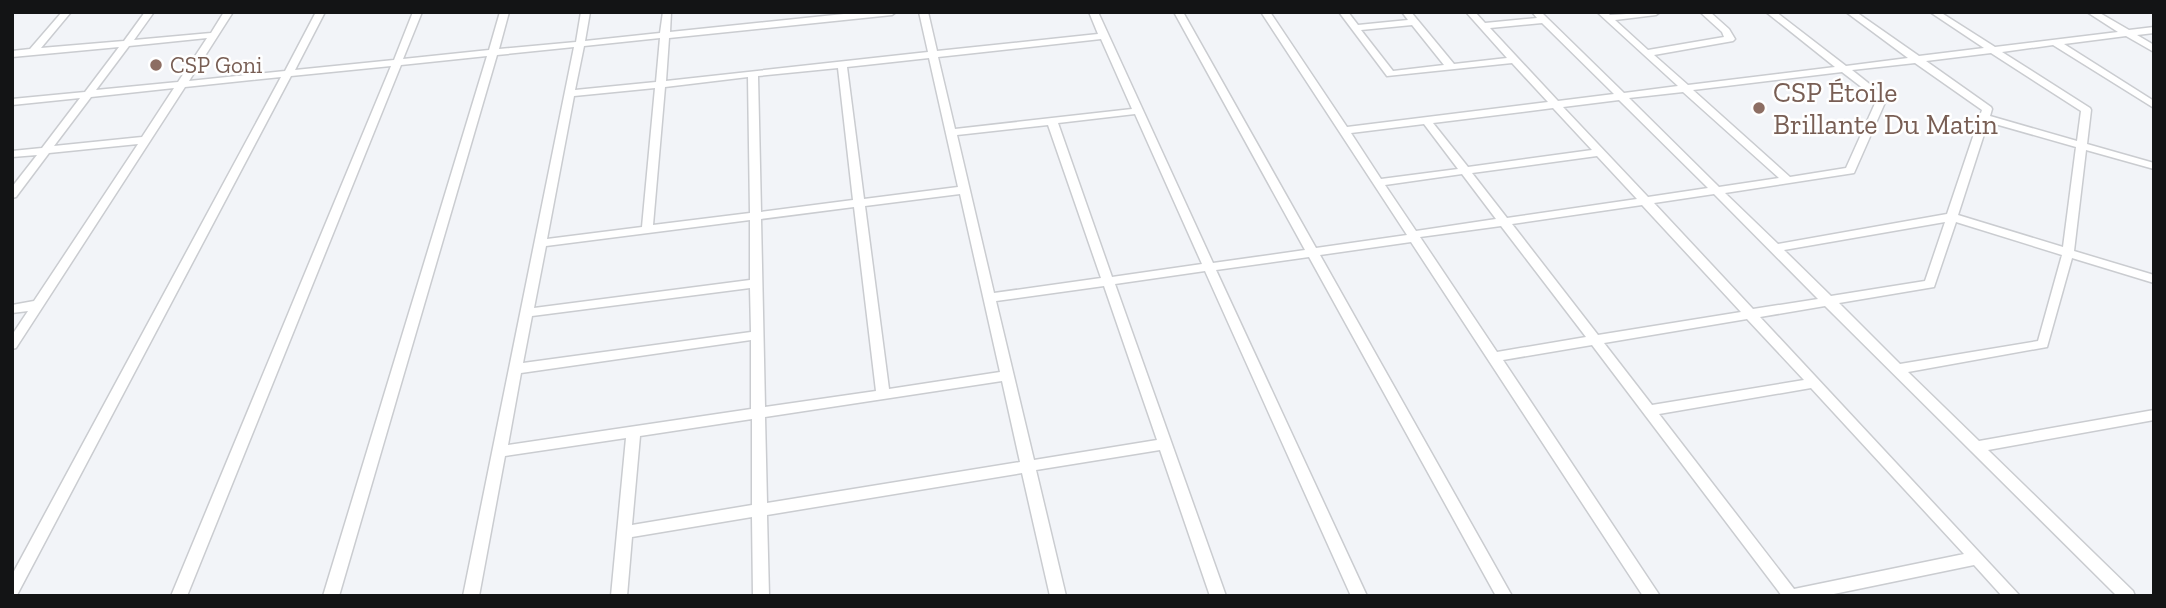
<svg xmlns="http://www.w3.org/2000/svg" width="2166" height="608" viewBox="0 0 2166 608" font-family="'Zilla Slab',serif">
<rect width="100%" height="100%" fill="#f2f4f8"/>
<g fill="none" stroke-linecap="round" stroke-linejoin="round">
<g stroke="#caccd0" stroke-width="3">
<path id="minor" d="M 62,12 L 71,12 L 41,48 L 124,41 L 145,12 L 154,12 L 134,40 L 211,33 L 224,12 L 233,12 L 189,81 L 285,71 L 316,12 L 325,12 L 295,70 L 394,60 L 413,12 L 422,12 L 403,59 L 489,50 L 500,12 L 509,12 L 499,49 L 576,42 L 581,12 L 590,12 L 585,41 L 660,33 L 663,12 L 671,12 L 670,32 L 863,12 L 896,12 L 892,15 L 669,38 L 666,81 L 928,52 L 919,12 L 928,12 L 937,51 L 1098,34 L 1089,12 L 1098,12 L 1213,263 L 1305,250 L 1174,12 L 1183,12 L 1316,248 L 1407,235 L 1261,12 L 1270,12 L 1347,127 L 1548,102 L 1512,63 L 1387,76 L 1339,12 L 1348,12 L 1358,25 L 1408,20 L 1402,12 L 1411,12 L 1454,64 L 1507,58 L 1466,12 L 1475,12 L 1485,23 L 1537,18 L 1532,12 L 1541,12 L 1624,93 L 1678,86 L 1597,12 L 1607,12 L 1610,15 L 1660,12 L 1656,15 L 1615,20 L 1648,50 L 1724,37 L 1722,32 L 1700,12 L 1710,12 L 1729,29 L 1735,39 L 1733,41 L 1654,55 L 1688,85 L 1835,67 L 1766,12 L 1776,12 L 1846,66 L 1908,58 L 1846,12 L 1856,12 L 1919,56 L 1984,48 L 1930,12 L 1940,12 L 1995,47 L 2118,32 L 2087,12 L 2098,12 L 2129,30 L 2154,27 L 2154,33 L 2137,35 L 2154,45 L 2154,52 L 2126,36 L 2064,44 L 2154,101 L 2154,108 L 2053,45 L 2002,52 L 2090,108 L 2091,110 L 2087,144 L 2154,163 L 2154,169 L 2086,150 L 2074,251 L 2154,275 L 2154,283 L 2072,258 L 2047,347 L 1908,372 L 1979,441 L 2154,410 L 2154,420 L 1988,450 L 2133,591 L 2135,596 L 2117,596 L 1825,306 L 1760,317 L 2020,596 L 2002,596 L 1974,565 L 1824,596 L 1782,596 L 1592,345 L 1503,360 L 1660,596 L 1643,596 L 1411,242 L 1320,255 L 1512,596 L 1496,596 L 1309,257 L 1216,270 L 1367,596 L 1351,596 L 1205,271 L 1115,284 L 1226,596 L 1210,596 L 1160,450 L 1036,470 L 1066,596 L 1050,596 L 1022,473 L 767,515 L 769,596 L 753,596 L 752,517 L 632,537 L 627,596 L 611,596 L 626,438 L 505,456 L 479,596 L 463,596 L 574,47 L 497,55 L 339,596 L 323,596 L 487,56 L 401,65 L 187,596 L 171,596 L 391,66 L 291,76 L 17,595 L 12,596 L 12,575 L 281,77 L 185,87 L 16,348 L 12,349 L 12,335 L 28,311 L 12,313 L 12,305 L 34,301 L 138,144 L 49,153 L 16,197 L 12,198 L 12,187 L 37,155 L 12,157 L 12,151 L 42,148 L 80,98 L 12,105 L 12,99 L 85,92 L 119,47 L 12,57 L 12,51 L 30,49 ZM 1542,23 L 1614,94 L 1558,101 L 1490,28 ZM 1412,25 L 1444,65 L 1393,71 L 1361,30 ZM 207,38 L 178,82 L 96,90 L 129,46 ZM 660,38 L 656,82 L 575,90 L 584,46 ZM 1101,39 L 1132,109 L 955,129 L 938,57 ZM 1991,53 L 2081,111 L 2077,141 L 1990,116 L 1992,109 L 1991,107 L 1926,61 ZM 929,58 L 958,187 L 864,199 L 847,67 ZM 1915,63 L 1982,110 L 1947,214 L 1778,244 L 1725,193 L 1854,173 L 1887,98 L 1852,70 ZM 838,68 L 853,200 L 761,212 L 758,76 ZM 1842,72 L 1877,99 L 1846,168 L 1790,177 L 1693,90 ZM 748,77 L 750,213 L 653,225 L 665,87 ZM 174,88 L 142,137 L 54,146 L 91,97 ZM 655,88 L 642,227 L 547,239 L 574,96 ZM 1683,92 L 1779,178 L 1719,187 L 1629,98 ZM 1619,100 L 1708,188 L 1648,197 L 1563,107 ZM 1553,108 L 1592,150 L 1468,167 L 1433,123 ZM 1135,114 L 1202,264 L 1112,277 L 1058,123 ZM 1988,122 L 2076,147 L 2063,247 L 1958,215 ZM 1424,124 L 1458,169 L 1381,179 L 1351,133 ZM 1048,125 L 1101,278 L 994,293 L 957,135 ZM 1597,156 L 1637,199 L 1507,218 L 1472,173 ZM 1462,174 L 1496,219 L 1416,231 L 1385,185 ZM 960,194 L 1000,372 L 889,389 L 865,206 ZM 1714,194 L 1818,299 L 1753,309 L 1654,203 ZM 1642,205 L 1741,312 L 1598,335 L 1512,224 ZM 854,207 L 876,391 L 765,407 L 761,219 ZM 750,220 L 750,280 L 534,308 L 546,246 ZM 1945,222 L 1925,281 L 1831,296 L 1784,250 ZM 1956,222 L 2062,255 L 2038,341 L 1900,364 L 1839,303 L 1934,287 ZM 1501,226 L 1586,337 L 1497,352 L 1420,237 ZM 1104,286 L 1157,440 L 1034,460 L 996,301 ZM 750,288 L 751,332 L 523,363 L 532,316 ZM 1747,319 L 1804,380 L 1652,405 L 1604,343 ZM 751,340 L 751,409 L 508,445 L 521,373 ZM 1002,381 L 1020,462 L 767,503 L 765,417 ZM 1811,388 L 1964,554 L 1794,589 L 1659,414 ZM 752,419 L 752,505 L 632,525 L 640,436 Z"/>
</g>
<use href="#minor" fill="#fff" fill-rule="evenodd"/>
</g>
<g fill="#8d6e63" stroke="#fff" stroke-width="2.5">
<circle cx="156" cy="65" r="7"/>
<circle cx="1759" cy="108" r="7"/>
</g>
<g text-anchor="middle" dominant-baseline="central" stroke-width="5" stroke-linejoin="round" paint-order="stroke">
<g font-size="23" fill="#785e54" stroke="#fff" text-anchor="start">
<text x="170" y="65">CSP Goni</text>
</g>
<g font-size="28" fill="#785e54" stroke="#fff" text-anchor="start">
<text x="1773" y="92">CSP Étoile<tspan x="1773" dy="32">Brillante Du Matin</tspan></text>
</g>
</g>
<rect width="2166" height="608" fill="none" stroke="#131415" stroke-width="28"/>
</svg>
